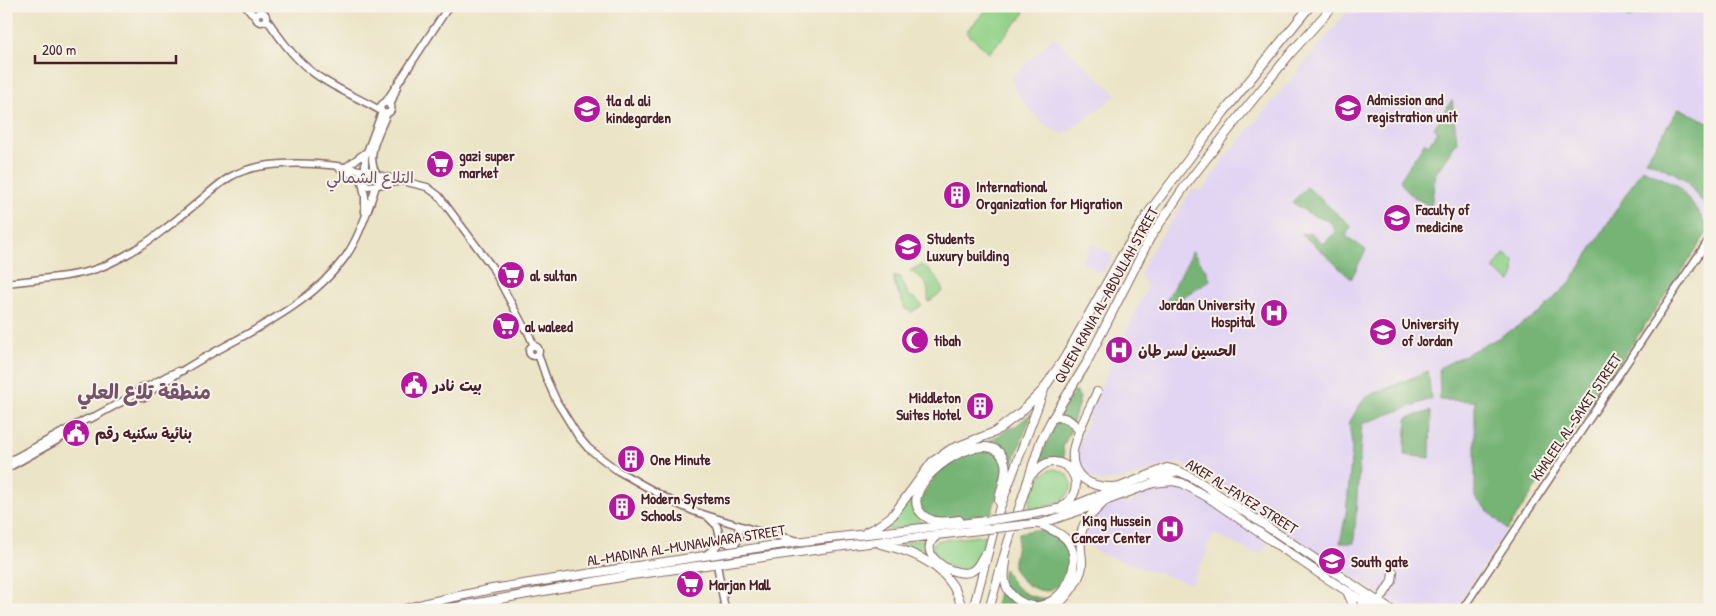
<svg xmlns="http://www.w3.org/2000/svg" width="1716" height="616" viewBox="0 0 1716 616" font-family="'Patrick Hand','Playpen Sans Arabic',sans-serif">
<rect width="100%" height="100%" fill="#f7f3e8"/>
<filter id="ink" filterUnits="userSpaceOnUse"><feTurbulence type="fractalNoise" baseFrequency=".02" numOctaves="2"/><feDisplacementMap in="SourceGraphic" scale="10" xChannelSelector="R" yChannelSelector="G"/><feConvolveMatrix kernelMatrix="1 2 1 2 8 2 1 2 1" color-interpolation-filters="sRGB"/></filter>
<filter id="wash" filterUnits="userSpaceOnUse"><feTurbulence type="fractalNoise" baseFrequency=".0096" numOctaves="4" result="noise"/><feDisplacementMap in="SourceGraphic" scale="20" xChannelSelector="R" yChannelSelector="G"/><feGaussianBlur stdDeviation="1.12" result="paint"/><feColorMatrix in="noise" values="0 0 0 0 0 0 0 0 0 0 0 0 0 0 0 0 0 1.4 0 .05"/><feComposite in="paint" operator="in"/></filter>
<g filter="url(#wash)">
<rect width="100%" height="100%" fill="#ebe4c6"/>
<path fill="#e2d4f3" d="M 1352,6 L 1710,6 L 1710,228 L 1507,530 L 1455,610 L 1404,610 L 1181,462 L 1123,479 L 1101,481 L 1089,478 L 1082,471 L 1079,467 L 1077,454 L 1078,447 L 1096,397 L 1147,287 L 1140,275 L 1150,253 L 1192,190 L 1202,191 L 1224,159 Z
M 1054,37 L 1117,95 L 1063,135 L 1041,122 L 1015,91 L 1012,77 Z
M 1092,243 L 1113,256 L 1103,274 L 1081,262 Z
M 1149,475 L 1172,481 L 1228,514 L 1266,540 L 1267,545 L 1264,551 L 1256,554 L 1215,534 L 1205,549 L 1208,551 L 1191,584 L 1101,554 L 1087,545 L 1085,542 L 1085,526 L 1093,514 L 1105,506 L 1113,495 L 1131,505 Z"/>
<path fill="#91d288" stroke="#6e785a" d="M 990,6 L 1017,6 L 1025,13 L 989,53 L 966,32 Z
M 1612,6 L 1639,6 L 1630,19 Z
M 1504,254 L 1514,260 L 1514,276 L 1510,282 L 1493,269 Z
M 921,265 C 931,270 940,280 943,291 L 928,302 C 929,284 926,280 910,271 Z
M 900,276 L 909,296 L 916,299 L 922,305 L 912,312 L 905,309 C 902,298 894,288 894,277 Z
M 1054,469 C 1061,470 1067,473 1070,479 C 1078,502 1042,508 1028,510 C 1032,493 1034,473 1054,469 Z
M 913,494 C 909,508 915,521 929,525 L 882,530 L 897,517 Z
M 985,535 C 982,544 980,560 974,566 C 965,575 940,565 934,556 C 933,552 933,548 933,544 L 936,541 Z
M 926,539 C 924,546 923,553 928,559 L 897,543 Z"/>
<path fill="#74b474" stroke="#5f6a50" d="M 1452,100 L 1457,142 L 1436,173 L 1431,206 C 1420,202 1404,192 1400,180 L 1425,142 L 1428,145 L 1438,131 L 1434,128 Z
M 1679,108 L 1710,123 L 1710,212 L 1685,180 L 1674,173 L 1646,160 Z
M 1642,169 L 1677,185 L 1697,210 L 1709,230 L 1507,530 L 1475,498 L 1475,401 L 1440,400 L 1439,368 L 1498,338 L 1538,314 L 1571,281 Z
M 1307,187 L 1351,226 L 1346,236 L 1366,250 L 1351,279 L 1315,245 L 1301,234 L 1311,233 L 1323,244 L 1336,232 L 1330,222 L 1308,213 L 1292,202 Z
M 1192,251 L 1206,270 L 1210,280 L 1186,295 L 1175,306 L 1165,304 C 1173,285 1185,270 1192,251 Z
M 1428,371 L 1431,399 L 1362,424 L 1354,543 L 1340,543 L 1346,513 L 1349,484 L 1352,446 L 1349,423 L 1364,398 Z
M 1073,392 L 1077,392 L 1080,398 L 1070,432 L 1063,446 L 1064,458 L 1050,458 L 1041,461 L 1040,459 L 1057,419 Z
M 1431,411 L 1430,458 L 1404,455 L 1407,418 Z
M 1032,413 L 1010,470 C 1011,451 1004,447 987,442 L 1017,425 Z
M 980,449 L 998,454 L 1004,467 L 992,513 L 944,520 L 925,515 L 920,502 C 932,473 951,458 980,449 Z
M 1033,530 C 1042,531 1052,532 1059,537 C 1081,554 1069,582 1048,591 C 1032,591 1018,580 1013,566 L 1019,533 Z
M 1004,569 C 1013,585 1021,595 1040,598 C 1046,599 1050,597 1056,600 L 1047,610 L 995,610 Z"/>
</g>
<g filter="url(#ink)">
<g fill="none" stroke-linecap="round" stroke-linejoin="round">
<g stroke="#826461" stroke-width="9">
<path id="minor" d="M 246,6 L 255,17
M256 17a5 5 0 1 1 10 0a5 5 0 1 1-10 0Z
M 266,18 C 279,37 292,56 311,71 C 332,88 358,97 381,111
M380.5 108a5.5 5.5 0 1 1 11 0a5.5 5.5 0 1 1-11 0Z
M 385,103 L 449,6
M 390,106 L 397,87
M 346,167 L 365,153
M 339,168 L 361,179
M 365,170 L 365,157 L 382,112
M 365,170 L 373,171 L 378,175 L 380,182 L 377,185 L 368,186 L 362,181 L 360,175 Z
M 376,173 C 365,154 380,132 387,113
M 378,175 L 427,187 L 439,196 L 492,267 L 525,329 L 528,332 L 534,346
M 362,182 L 365,196 L 365,212
M 377,185 L 401,181
M 6,283 C 34,279 70,278 96,269 C 105,266 115,261 124,256 C 150,242 174,222 197,203 C 208,194 218,184 230,177 C 262,158 328,162 364,171
M529 351a5 5 0 1 1 10 0a5 5 0 1 1-10 0Z
M 538,354 L 547,380 L 557,402 L 578,436 L 588,448 L 618,471 L 675,503 L 696,512 L 754,530 L 799,541
M138.5 392a5.5 5.5 0 1 1 11 0a5.5 5.5 0 1 1-11 0Z
M 147,387 L 169,375 L 178,371
M 149,392 C 162,384 173,376 185,369 C 240,335 306,311 346,256 C 359,238 369,208 376,186
M 6,463 L 87,419 L 90,419 L 125,400 L 139,391
M 6,469 L 81,427
M 721,540 L 729,544 L 736,543 L 740,537 L 738,525
M 704,556 L 715,548 L 721,540 L 717,526 L 708,517
M 717,564 L 725,610
M 1359,610 L 1363,597
M 1462,610 L 1710,238"/>
</g>
<g stroke="#826461" stroke-width="10">
<path id="major" d="M 1097,392 C 1089,410 1076,433 1073,451 C 1070,477 1091,488 1114,487
M 1052,419 C 1062,414 1071,420 1077,428
M 1031,475 C 1036,471 1041,465 1047,463 C 1071,456 1089,489 1063,506
M 1155,479 L 1178,471
M 1032,514 L 1073,506 L 1167,468 C 1189,472 1209,489 1228,501 C 1283,536 1336,574 1391,610
M 959,520 C 951,521 940,523 932,520 C 928,519 925,517 922,514 C 892,485 993,416 1005,463 C 1008,474 1000,489 999,501
M 1033,524 L 1040,524 L 1081,510 L 1153,483 L 1173,481 L 1182,483 L 1209,498 L 1317,572 L 1377,610
M 866,532 L 878,526 L 893,515 L 932,462 L 951,449 L 995,432 L 1020,413 L 1042,391
M 938,535 C 911,553 956,580 972,571 C 978,568 981,560 984,555
M 881,544 C 917,552 955,570 962,610
M 1006,562 C 1005,570 1003,578 1006,585 C 1010,599 1030,610 1043,605 C 1068,597 1084,560 1066,539 C 1059,532 1048,528 1040,524
M 1347,591 L 1355,610
M 1379,602 L 1392,581 L 1393,572
M 401,610 L 426,603 L 492,589 L 631,567 L 803,541 L 978,522
M 440,610 L 632,575 L 851,545 L 979,530
M 973,610 L 999,510 L 1045,387 L 1065,357 L 1121,257 L 1149,212 L 1224,112 L 1310,6
M 989,610 L 1006,549 L 1041,440 L 1052,419 L 1086,364 L 1150,238 L 1185,186 L 1239,117 L 1290,54 L 1333,6
M 1054,610 C 1064,598 1076,587 1081,571 C 1083,565 1082,558 1081,552 C 1079,526 1084,521 1102,504"/>
</g>
<use href="#minor" stroke="#fff" stroke-width="6"/>
<use href="#major" stroke="#fff" stroke-width="8"/>
<g stroke="#826461" stroke-width="10" stroke-linecap="butt">
<path id="major-bridge" d="M 978,522 L 1032,514
M 979,530 L 1033,524"/>
</g>
<use href="#major-bridge" stroke="#fff" stroke-width="8"/>
</g>
</g>
<defs>
<g id="university-disc" transform="scale(1.4375)"><circle r="9.5" fill="#b5179e" stroke="#f7f3e8"/><path d="M0-5L7-2L0 1L-7-2ZM-4 1L0 2.5L4 1V4Q0 6-4 4Z" fill="#fff"/></g>
<g id="school-disc" transform="scale(1.4375)"><circle r="9.5" fill="#b5179e" stroke="#f7f3e8"/><path d="M0-5L7-2L0 1L-7-2ZM-4 1L0 2.5L4 1V4Q0 6-4 4Z" fill="#fff"/></g>
<g id="supermarket-disc" transform="scale(1.4375)"><circle r="9.5" fill="#b5179e" stroke="#f7f3e8"/><path d="M-6-5.5h2.5l.6 2H6L4.5 2H-2.5L-4.4-4H-6ZM-1.5 3.2a1.3 1.3 0 1 0 .1 0ZM3 3.2a1.3 1.3 0 1 0 .1 0Z" fill="#fff"/></g>
<g id="building-disc" transform="scale(1.4375)"><circle r="9.5" fill="#b5179e" stroke="#f7f3e8"/><path d="M-4-6H4V6H1V3H-1V6H-4ZM-2.5-4.3h1.7v1.8h-1.7ZM.8-4.3h1.7v1.8H.8ZM-2.5-1h1.7V.8h-1.7ZM.8-1h1.7V.8H.8Z" fill="#fff"/></g>
<g id="hospital-disc" transform="scale(1.4375)"><circle r="9.5" fill="#b5179e" stroke="#f7f3e8"/><path d="M-5-5h3v3.5h4V-5h3V5h-3V1.5h-4V5h-3Z" fill="#fff"/></g>
<g id="mosque-disc" transform="scale(1.4375)"><circle r="9.5" fill="#b5179e" stroke="#f7f3e8"/><path d="M3.5-4.9A6 6 0 1 0 3.5 4.9A5 5 0 1 1 3.5-4.9Z" fill="#fff"/></g>
<g id="civic-disc" transform="scale(1.4375)"><circle r="9.5" fill="#b5179e" stroke="#f7f3e8"/><path d="M-.6-6.5H3V-4.5H.6V-3L4-1V1h2V6H-6V1h2V-1L-.6-3ZM-1.2 2.5V6h2.4V2.5Z" fill="#fff"/></g>
</defs>
<g fill-rule="evenodd">
<use href="#university-disc" x="1348" y="108"/>
<use href="#school-disc" x="587" y="109"/>
<use href="#supermarket-disc" x="440" y="164"/>
<use href="#building-disc" x="957" y="195"/>
<use href="#university-disc" x="1397" y="218"/>
<use href="#university-disc" x="908" y="247"/>
<use href="#supermarket-disc" x="511" y="275"/>
<use href="#hospital-disc" x="1274" y="313"/>
<use href="#supermarket-disc" x="506" y="326"/>
<use href="#university-disc" x="1383" y="332"/>
<use href="#mosque-disc" x="915" y="340"/>
<use href="#hospital-disc" x="1119" y="350"/>
<use href="#civic-disc" x="414" y="385"/>
<use href="#building-disc" x="980" y="406"/>
<use href="#civic-disc" x="76" y="433"/>
<use href="#building-disc" x="631" y="459"/>
<use href="#building-disc" x="622" y="507"/>
<use href="#hospital-disc" x="1170" y="529"/>
<use href="#university-disc" x="1332" y="561"/>
<use href="#supermarket-disc" x="690" y="584"/>
</g>
<g text-anchor="middle" dominant-baseline="central" stroke-width="4" stroke-linejoin="round" paint-order="stroke">
<g font-size="15" font-weight="bold" fill="#4a1f2b" stroke="#f7f3e8" text-anchor="start">
<text x="1367" y="99">Admission and<tspan x="1367" dy="17">registration unit</tspan></text>
<text x="606" y="100">tla al ali<tspan x="606" dy="17">kindegarden</tspan></text>
<text x="459" y="155">gazi super<tspan x="459" dy="17">market</tspan></text>
<text x="976" y="186">International<tspan x="976" dy="17">Organization for Migration</tspan></text>
<text x="1416" y="209">Faculty of<tspan x="1416" dy="17">medicine</tspan></text>
<text x="927" y="238">Students<tspan x="927" dy="17">Luxury building</tspan></text>
<text x="530" y="275">al sultan</text>
<text x="1255" y="304" text-anchor="end">Jordan University<tspan x="1255" dy="17">Hospital</tspan></text>
<text x="1402" y="323">University<tspan x="1402" dy="17">of Jordan</tspan></text>
<text x="525" y="326">al waleed</text>
<text x="934" y="340">tibah</text>
<text x="1138" y="350">الحسين لسر طان</text>
<text x="433" y="385">بيت نادر</text>
<text x="961" y="397" text-anchor="end">Middleton<tspan x="961" dy="17">Suites Hotel</tspan></text>
<text x="95" y="433">بنائية سكنيه رقم</text>
<text x="650" y="459">One Minute</text>
<text x="641" y="498">Modern Systems<tspan x="641" dy="17">Schools</tspan></text>
<text x="1151" y="520" text-anchor="end">King Hussein<tspan x="1151" dy="17">Cancer Center</tspan></text>
<text x="1351" y="561">South gate</text>
<text x="709" y="584">Marjan Mall</text>
</g>
<g font-size="15" fill="#4a1f2b" stroke="#f7f3e8">
<text transform="translate(1106 295) rotate(-61)">QUEEN RANIA AL-ABDULLAH STREET</text>
<text transform="translate(1576 417) rotate(-56)">KHALEEL AL-SAKET STREET</text>
<text transform="translate(1242 496) rotate(32)">AKEF AL-FAYEZ STREET</text>
<text transform="translate(686 545) rotate(-9)">AL-MADINA AL-MUNAWWARA STREET</text>
</g>
<g font-size="16" fill="#76526c" stroke="#f7f3e8">
<text x="370" y="177">التلاع الشمالي</text>
</g>
<g font-size="20" font-weight="bold" fill="#76526c" stroke="#f7f3e8">
<text x="144" y="391">منطقة تلاع العلي</text>
</g>
</g>
<rect width="1716" height="616" fill="none" stroke="#f7f3e8" stroke-width="25"/>
<path d="M35 55v8h141v-8" fill="none" stroke="#4a1f2b" stroke-width="2.5"/>
<text x="42" y="55" font-size="15" fill="#4a1f2b" stroke="#f7f3e8" stroke-width="4" paint-order="stroke">200 m</text>
</svg>
